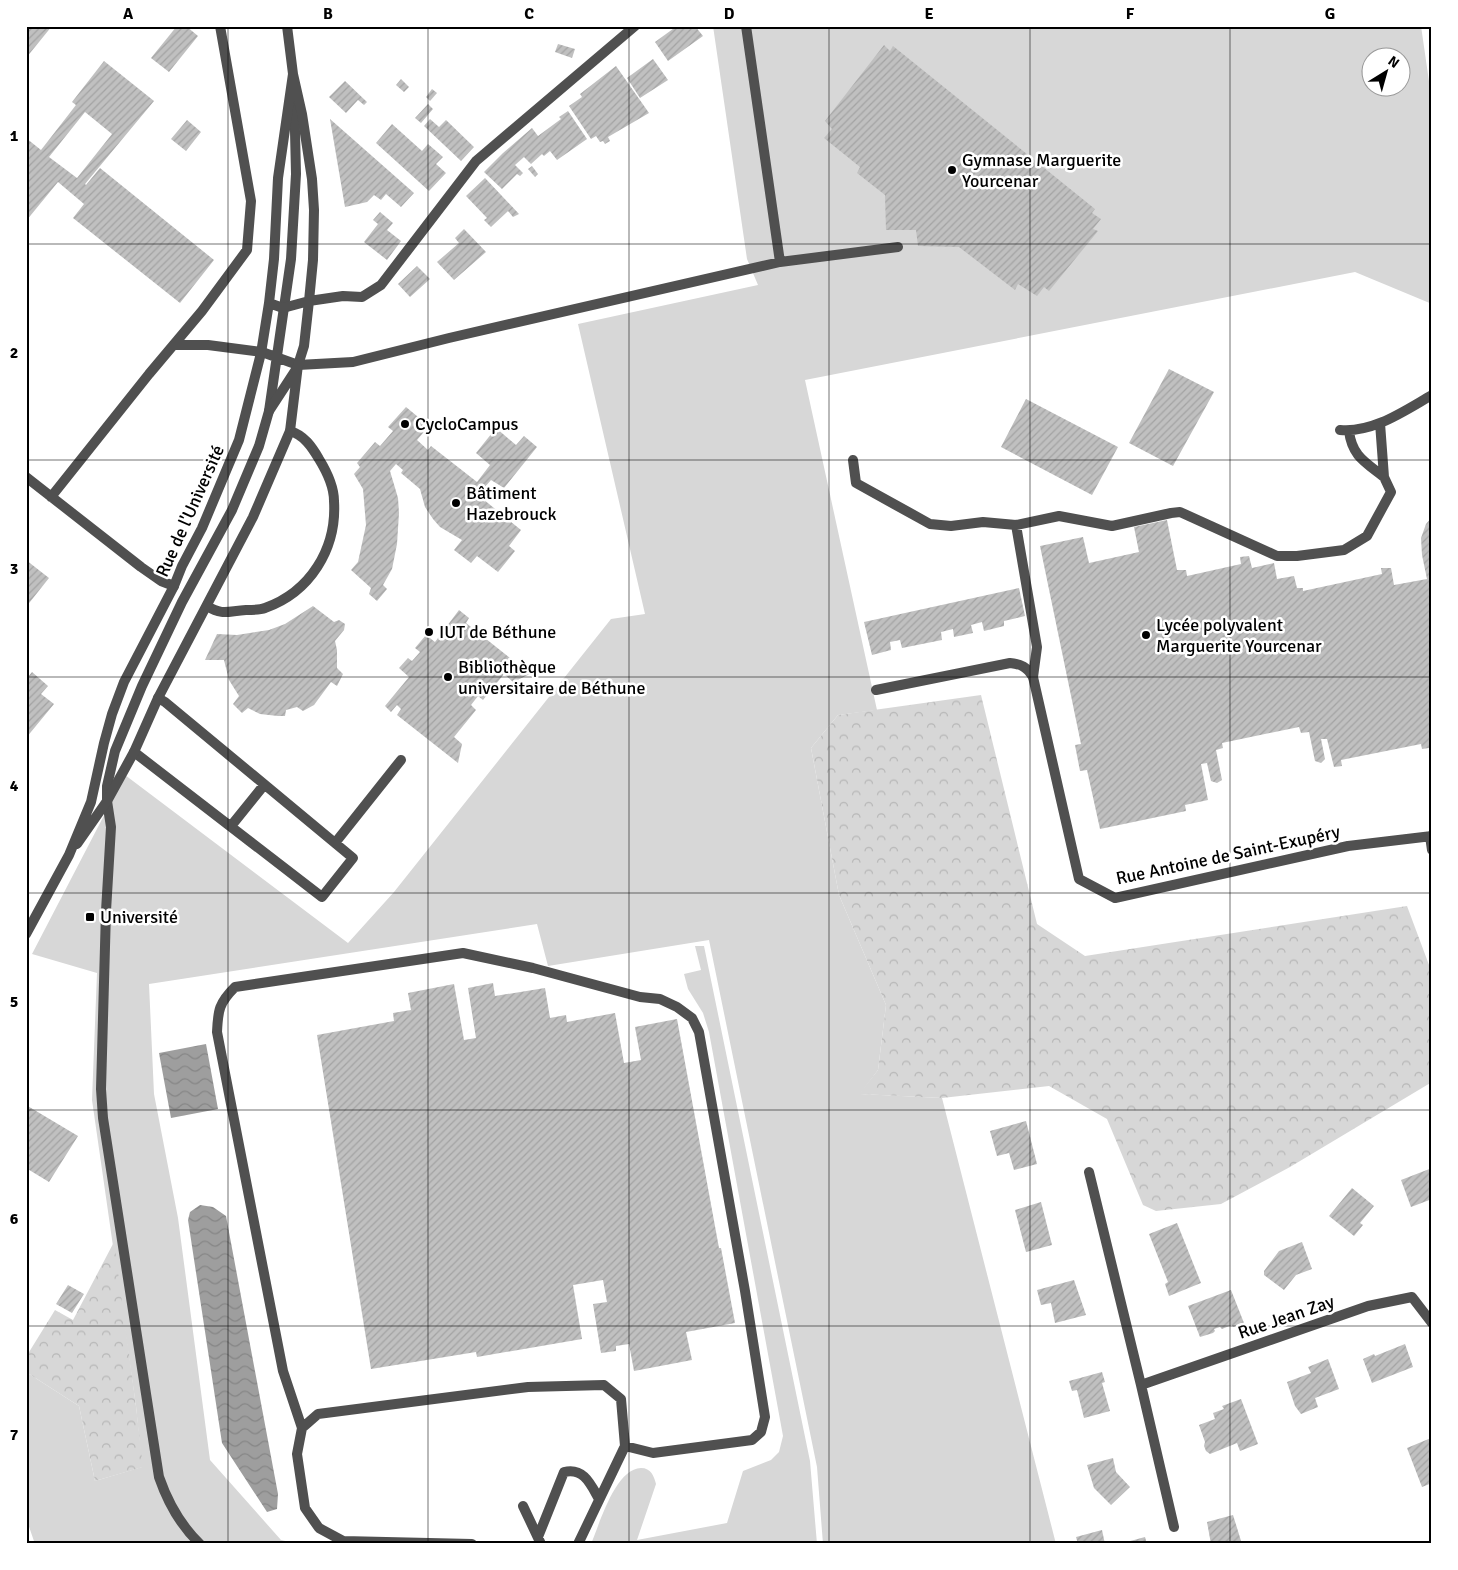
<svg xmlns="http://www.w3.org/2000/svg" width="1458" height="1570" viewBox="0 0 1458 1570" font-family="Signika,sans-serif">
<defs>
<pattern id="forest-crowns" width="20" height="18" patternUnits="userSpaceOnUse" patternTransform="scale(1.25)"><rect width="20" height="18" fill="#d7d7d7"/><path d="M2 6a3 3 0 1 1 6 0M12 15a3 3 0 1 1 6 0" fill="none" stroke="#b7b7b7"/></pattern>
<pattern id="water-waves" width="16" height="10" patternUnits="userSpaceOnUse" patternTransform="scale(1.25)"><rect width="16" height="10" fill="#9e9e9e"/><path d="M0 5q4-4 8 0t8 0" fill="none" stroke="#868686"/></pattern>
<pattern id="building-hatch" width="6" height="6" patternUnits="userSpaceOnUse" patternTransform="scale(1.25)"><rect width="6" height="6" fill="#c0c0c0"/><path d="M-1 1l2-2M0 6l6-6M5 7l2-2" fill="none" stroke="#a3a3a3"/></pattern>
</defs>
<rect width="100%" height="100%" fill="#fff"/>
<path fill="#d7d7d7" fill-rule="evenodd" d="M 713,26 L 1421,26 L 1432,102 L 1432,304 L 1355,272 L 805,380 L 877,710 L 838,715 L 811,748 L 839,895 L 886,1005 L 878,1070 L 860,1094 L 942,1098 L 1056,1544 L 823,1544 L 817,1467 L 709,940 L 548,966 L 537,924 L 149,984 L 154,1094 L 178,1218 L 210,1460 L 281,1540 L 298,1544 L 35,1544 L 26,1518 L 26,1372 L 79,1406 L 95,1481 L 142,1467 L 136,1406 L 92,1100 L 97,973 L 32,954 L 125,775 L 348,943 L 394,892 L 611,619 L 645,614 L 578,324 L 758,285 L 747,259 ZM 1370,58 L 1400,58 L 1400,88 L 1370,88 Z
M 695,946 L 704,946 L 810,1461 L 817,1544 L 591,1544 C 600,1523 615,1469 641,1468 C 651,1468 654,1476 656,1484 L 637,1540 L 727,1523 L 743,1471 L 771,1460 L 779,1452 L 783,1436 L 709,1032 L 703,1013 L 688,989 L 684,974 L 701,970 Z"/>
<path fill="url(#forest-crowns)" d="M 981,695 L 1037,924 L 1085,956 L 1407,906 L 1432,973 L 1432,1082 L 1290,1167 L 1221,1204 L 1156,1211 L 1143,1205 L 1107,1119 L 1049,1086 L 942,1098 L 859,1094 L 878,1070 L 886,1005 L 839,895 L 811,748 L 838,715 Z
M 114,1242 L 136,1406 L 143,1467 L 95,1481 L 79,1406 L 26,1372 L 26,1357 L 55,1310 L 73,1320 Z"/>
<path fill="url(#water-waves)" d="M 206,1044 L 218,1109 L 171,1118 L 159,1053 Z
M 200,1205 L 213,1207 L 226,1216 L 278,1494 L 277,1509 L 267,1512 L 222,1443 L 188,1220 L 190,1212 Z"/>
<path fill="url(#building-hatch)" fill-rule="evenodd" d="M 26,26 L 52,26 L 26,58 Z
M 177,26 L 186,26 L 198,36 L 169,72 L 151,58 Z
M 677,26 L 695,26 L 703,36 L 668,61 L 655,42 Z
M 558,44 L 575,49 L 572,58 L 555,52 Z
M 884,45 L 890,51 L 893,46 L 1095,209 L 1092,213 L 1101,219 L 1093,229 L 1098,231 L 1049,291 L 1044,287 L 1037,296 L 1018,284 L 1015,290 L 959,247 L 918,246 L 916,230 L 886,230 L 885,195 L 857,173 L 860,167 L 824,138 L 832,129 L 825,121 Z
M 653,59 L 668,80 L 640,98 L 627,78 Z
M 104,61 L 154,101 L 85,184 L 86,185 L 100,168 L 214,260 L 180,303 L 73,218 L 84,204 L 58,182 L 26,221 L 26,138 L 41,150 L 76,105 L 72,102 ZM 85,112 L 112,134 L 77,178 L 49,157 Z
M 616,66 L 649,113 L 608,137 L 610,141 L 605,144 L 603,141 L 600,142 L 596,136 L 591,139 L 569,106 L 582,97 L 580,94 Z
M 401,79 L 409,87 L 404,92 L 396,85 Z
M 345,81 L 367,102 L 364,105 L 358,100 L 346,113 L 329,97 Z
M 432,89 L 437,93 L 430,101 L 426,97 Z
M 428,104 L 433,109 L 421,123 L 415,118 Z
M 568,111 L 587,139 L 557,160 L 550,151 L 544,156 L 542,154 L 531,164 L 524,157 L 515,165 L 523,173 L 520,176 L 517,174 L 502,189 L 484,172 L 503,153 L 532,128 L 538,136 L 561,119 L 559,117 Z
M 330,119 L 414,193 L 401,207 L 386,194 L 381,200 L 374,195 L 367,202 L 345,207 Z
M 430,119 L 439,127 L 446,120 L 474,147 L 461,161 L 424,126 Z
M 187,120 L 201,132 L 186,151 L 171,139 Z
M 392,124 L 422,151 L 428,144 L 443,157 L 436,164 L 446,173 L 429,191 L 376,143 Z
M 532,166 L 538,174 L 535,177 L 528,169 Z
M 485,178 L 519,214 L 513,217 L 508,211 L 491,227 L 484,220 L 487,218 L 466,196 Z
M 380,212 L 393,223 L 387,230 L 401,241 L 387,260 L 364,242 L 378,224 L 373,220 Z
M 464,229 L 486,252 L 454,280 L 437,262 L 459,243 L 455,238 Z
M 417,266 L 430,279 L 410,297 L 398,284 Z
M 1169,369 L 1214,392 L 1173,466 L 1129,443 Z
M 1026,399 L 1118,447 L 1092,495 L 1001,447 Z
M 406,407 L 429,426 L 417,440 L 428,450 L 431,446 L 477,482 L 490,465 L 476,453 L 496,428 L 516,445 L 524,436 L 537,447 L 504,488 L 491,480 L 478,495 L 521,530 L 509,546 L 515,551 L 498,572 L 477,556 L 471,563 L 454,550 L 462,540 L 440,527 L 433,519 L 425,507 L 420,489 L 401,473 L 403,470 L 396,464 L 390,471 L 398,498 L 399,513 L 397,544 L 392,569 L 383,585 L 387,589 L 377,601 L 369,594 L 371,588 L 351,570 L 358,562 L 366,525 L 363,489 L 354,474 L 360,467 L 357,463 L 375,442 L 380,446 L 393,431 L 388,427 Z
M 1432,517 L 1432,759 L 1429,748 L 1422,749 L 1421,744 L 1341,760 L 1342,766 L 1334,767 L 1327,739 L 1321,739 L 1325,759 L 1321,763 L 1315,761 L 1309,732 L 1301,733 L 1299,727 L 1222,743 L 1223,748 L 1216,750 L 1222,780 L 1217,783 L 1211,781 L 1207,763 L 1201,764 L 1208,800 L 1185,805 L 1186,811 L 1100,829 L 1087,770 L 1080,771 L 1075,745 L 1081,744 L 1040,546 L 1083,537 L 1089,563 L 1139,552 L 1134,527 L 1167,520 L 1177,570 L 1186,570 L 1187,576 L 1241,564 L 1240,557 L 1249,556 L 1252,568 L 1274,563 L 1277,579 L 1294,576 L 1297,588 L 1303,588 L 1303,591 L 1382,574 L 1381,568 L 1391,568 L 1394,585 L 1427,579 L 1422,555 L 1421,538 L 1426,524 Z
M 26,560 L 49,578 L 26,607 Z
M 1019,588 L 1025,616 L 1004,621 L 1004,626 L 984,631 L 982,622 L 971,625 L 973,633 L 954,637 L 953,629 L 941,632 L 942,640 L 902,648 L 900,640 L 890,642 L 891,650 L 872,655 L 864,622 Z
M 313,606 L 334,622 L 339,620 L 345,624 L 344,630 L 335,641 L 337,650 L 337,668 L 343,674 L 337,686 L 331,682 L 314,705 L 303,711 L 297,707 L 286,710 L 285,716 L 278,716 L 260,714 L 248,708 L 242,713 L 233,704 L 239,696 L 229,680 L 224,660 L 205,660 L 217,634 L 237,635 L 269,630 L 285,624 Z
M 459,610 L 469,618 L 466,623 L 530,674 L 513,682 L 504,674 L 483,700 L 478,696 L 471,705 L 476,710 L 454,737 L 462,744 L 458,763 L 397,715 L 401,709 L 397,705 L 391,712 L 385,706 L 409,677 L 399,668 L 408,658 L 412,661 L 420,652 L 415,648 L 426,635 L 435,642 Z
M 32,672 L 48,686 L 41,694 L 54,704 L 26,738 L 26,676 L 28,677 Z
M 493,983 L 495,996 L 545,988 L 550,1018 L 566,1015 L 567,1022 L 615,1013 L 624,1063 L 641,1060 L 635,1027 L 677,1019 L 719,1248 L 721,1248 L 735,1323 L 686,1332 L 692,1360 L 634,1371 L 629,1344 L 616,1346 L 616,1351 L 601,1353 L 593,1304 L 607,1302 L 603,1280 L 573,1285 L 582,1339 L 477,1357 L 476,1352 L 371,1369 L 317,1035 L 394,1021 L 393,1013 L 411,1010 L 408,993 L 454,984 L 464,1040 L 476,1038 L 468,988 Z
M 26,1105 L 78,1136 L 49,1182 L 26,1168 Z
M 1026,1121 L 1037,1164 L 1014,1170 L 1009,1153 L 997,1156 L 990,1131 Z
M 1432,1168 L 1432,1199 L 1411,1207 L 1401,1180 Z
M 1352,1188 L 1374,1206 L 1360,1223 L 1363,1225 L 1354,1236 L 1329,1216 Z
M 1041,1202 L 1052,1245 L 1026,1252 L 1015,1210 Z
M 1177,1223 L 1201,1283 L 1169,1296 L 1165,1284 L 1168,1282 L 1149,1234 Z
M 1302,1242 L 1312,1269 L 1296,1275 L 1284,1290 L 1264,1275 L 1264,1271 L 1279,1251 Z
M 1074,1280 L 1086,1315 L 1055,1323 L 1051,1303 L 1041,1305 L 1037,1290 Z
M 68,1285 L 84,1294 L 72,1313 L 56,1304 Z
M 1231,1290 L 1244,1323 L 1233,1327 L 1232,1325 L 1222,1329 L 1220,1327 L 1214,1329 L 1215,1331 L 1213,1333 L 1200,1337 L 1188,1306 Z
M 1405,1344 L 1413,1367 L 1372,1383 L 1363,1359 L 1374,1354 L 1375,1356 Z
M 1328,1359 L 1339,1389 L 1315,1398 L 1318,1407 L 1301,1414 L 1295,1406 L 1287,1382 L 1311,1373 L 1308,1367 Z
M 1102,1372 L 1105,1382 L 1102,1383 L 1110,1411 L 1084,1418 L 1077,1390 L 1072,1391 L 1069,1381 Z
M 1241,1399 L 1258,1444 L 1240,1451 L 1237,1443 L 1210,1454 L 1206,1451 L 1204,1446 L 1205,1442 L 1199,1425 L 1215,1419 L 1213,1413 L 1224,1409 L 1222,1406 Z
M 1431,1438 L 1432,1483 L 1422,1487 L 1407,1448 Z
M 1113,1458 L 1116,1472 L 1130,1487 L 1111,1505 L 1094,1488 L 1087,1465 Z
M 1233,1515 L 1242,1544 L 1211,1544 L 1207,1522 Z
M 1102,1530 L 1105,1544 L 1078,1544 L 1076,1537 Z
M 1145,1537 L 1147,1544 L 1123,1544 L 1123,1543 Z"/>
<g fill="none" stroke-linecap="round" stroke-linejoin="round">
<path stroke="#505050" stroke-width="10" d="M 746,26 L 780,262
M 175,345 L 208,345 L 262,352 L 298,365 L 353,362 L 449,338 L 780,262 L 898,247
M 1340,430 C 1373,433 1404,411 1432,395
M 1349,431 C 1352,456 1365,462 1384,477
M 853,460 L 856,483 L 930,524 L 951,526 L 983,522 L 1016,525 L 1037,647 L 1033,677
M 26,477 L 141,567 L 161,581 L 174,586
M 51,497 L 149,374 L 202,311 L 247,250 L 251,201 L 220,26
M 1016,525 L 1059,516 L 1112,526 L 1171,513 L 1180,512 L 1277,556 L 1297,556 L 1344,550 L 1367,536 L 1391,492 L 1384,477 L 1380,423
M 207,606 C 223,616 228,611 246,610 C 252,610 260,610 265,608 C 310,592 337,549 334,501 C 334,487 327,472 319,459 C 312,447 304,435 290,431
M 134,752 L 322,897 L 353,858 L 165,702 L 158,698
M 231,826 L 264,785
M 335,843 L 401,760
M 302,1428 L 318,1414 L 528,1387 L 604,1385 L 621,1399 L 625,1446
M 523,1506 L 541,1544
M 538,1537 L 564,1472 C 584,1467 591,1485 599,1499
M 200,1544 C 180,1525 168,1503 159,1477 L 103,1118 L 101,1089 L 106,911 L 111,827 L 107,801 L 107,786 L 115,751 L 142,686 L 182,602 L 232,510 L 259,446 L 269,411 L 291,259 L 296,174 L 294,89
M 472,1544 L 343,1541 L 319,1528 L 305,1508 L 297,1454 L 302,1428 L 283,1371 L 217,1032 C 218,1010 219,1003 235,987 L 463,953 L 533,968 L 640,997 L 660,999 L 677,1007 L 692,1018 L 699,1032 L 745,1291 L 765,1417 L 761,1432 L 752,1440 L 653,1453 L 625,1446 L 578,1544"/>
<path stroke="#505050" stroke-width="10" d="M 269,303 L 283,308 L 309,301 L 343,296 L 362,297 L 381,285 L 476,161 L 635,26
M 269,411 L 297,368
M 876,690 L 1010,663 C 1021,664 1027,667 1033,677 L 1079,879 L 1115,898 L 1348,846 L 1432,836
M 1430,836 L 1432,850
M 77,844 L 107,801 L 134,752 L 158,698 L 253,517 L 290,431 L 298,365 L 304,346 L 309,301 L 313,260 L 314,210 L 312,179 L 302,114 L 293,74 L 287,26
M 26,934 L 69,855 L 91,802 L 104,743 L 112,714 L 124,682 L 174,586 L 182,566 L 202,528 L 239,440 L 261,353 L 269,303 L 274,259 L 278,178 L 293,74
M 1089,1172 L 1141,1385
M 1174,1527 L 1141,1385 L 1368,1306 L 1412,1297 L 1432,1323"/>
</g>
<path fill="none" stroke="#000" stroke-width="1" stroke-opacity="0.55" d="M 228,26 L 228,1544M 428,26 L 428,1544M 629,26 L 629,1544M 829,26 L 829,1544M 1030,26 L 1030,1544M 1230,26 L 1230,1544M 26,244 L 1432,244M 26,460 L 1432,460M 26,677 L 1432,677M 26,893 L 1432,893M 26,1110 L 1432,1110M 26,1326 L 1432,1326"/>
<g fill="#000" stroke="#fff" stroke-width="2">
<circle cx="952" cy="170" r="5"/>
<circle cx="405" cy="424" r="5"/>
<circle cx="456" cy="503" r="5"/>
<circle cx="429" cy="632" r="5"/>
<circle cx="1146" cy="635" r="5"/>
<circle cx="448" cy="677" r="5"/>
<rect x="85" y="912" width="10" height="10" rx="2.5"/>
</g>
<g text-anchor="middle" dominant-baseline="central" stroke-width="5" stroke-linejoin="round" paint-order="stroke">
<g font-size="18" fill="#000" stroke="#fff" text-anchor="start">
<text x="962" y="160">Gymnase Marguerite<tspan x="962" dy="21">Yourcenar</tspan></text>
<text x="415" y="424">CycloCampus</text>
<text x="466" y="493">Bâtiment<tspan x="466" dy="21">Hazebrouck</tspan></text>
<text x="1156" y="625">Lycée polyvalent<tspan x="1156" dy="21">Marguerite Yourcenar</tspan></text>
<text x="439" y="632">IUT de Béthune</text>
<text x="458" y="667">Bibliothèque<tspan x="458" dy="21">universitaire de Béthune</tspan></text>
<text x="100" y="917">Université</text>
</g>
<g font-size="18" fill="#000" stroke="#fff">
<text transform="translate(190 511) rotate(-66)">Rue de l'Université</text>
<text transform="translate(1228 855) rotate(-12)">Rue Antoine de Saint-Exupéry</text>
<text transform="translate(1286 1317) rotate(-19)">Rue Jean Zay</text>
</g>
</g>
<rect width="1458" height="1570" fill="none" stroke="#ffffff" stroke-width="55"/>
<g transform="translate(1386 72) rotate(37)"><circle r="24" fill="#ffffff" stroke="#999999"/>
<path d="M0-4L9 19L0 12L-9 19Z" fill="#000000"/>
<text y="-8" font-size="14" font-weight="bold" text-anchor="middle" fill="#000000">N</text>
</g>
<rect x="28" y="28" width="1402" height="1514" fill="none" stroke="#000" stroke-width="2"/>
<g font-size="16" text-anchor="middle" font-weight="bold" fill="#000">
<text x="128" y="19">A</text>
<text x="328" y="19">B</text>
<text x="529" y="19">C</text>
<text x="729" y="19">D</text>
<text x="929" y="19">E</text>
<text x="1130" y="19">F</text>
<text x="1330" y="19">G</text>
<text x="14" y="141">1</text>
<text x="14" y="358">2</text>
<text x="14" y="574">3</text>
<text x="14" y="791">4</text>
<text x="14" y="1007">5</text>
<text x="14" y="1224">6</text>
<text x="14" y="1440">7</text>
</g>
</svg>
